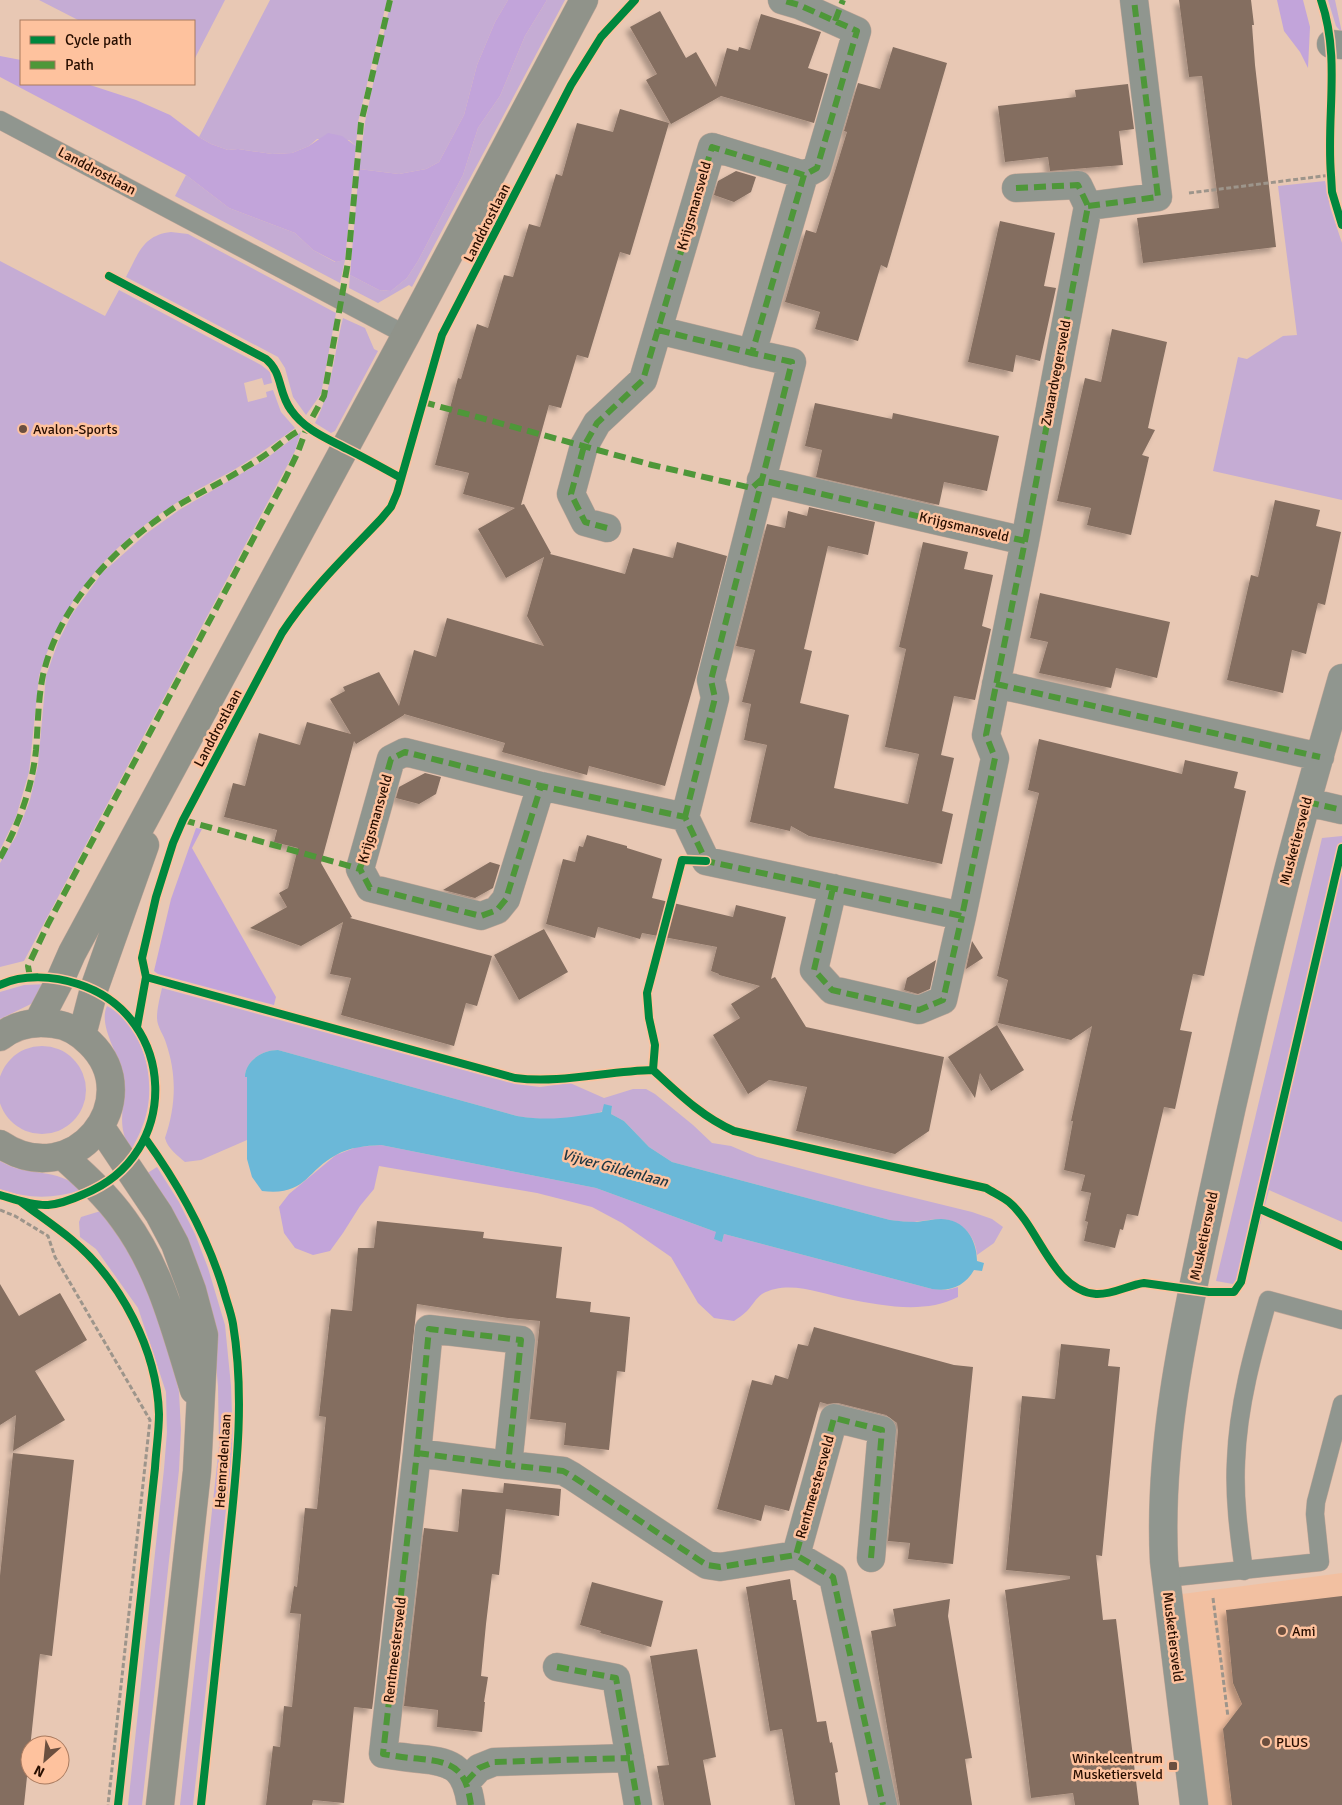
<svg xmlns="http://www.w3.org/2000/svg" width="1342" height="1805" viewBox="0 0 1342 1805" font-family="Signika,sans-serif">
<defs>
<filter id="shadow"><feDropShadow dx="-4.5" dy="4.5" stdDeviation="2.5" flood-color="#0004"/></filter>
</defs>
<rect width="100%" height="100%" fill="#e8c8b4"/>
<path fill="#f2c0a1" d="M 1342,1573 L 1342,1805 L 1208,1805 L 1182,1594 Z"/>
<path fill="#c5acd4" d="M 39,0 L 225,0 L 194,60 L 194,21 L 80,21 Z
M 270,0 L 387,0 L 358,122 L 356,146 L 349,140 L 317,139 L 309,146 L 292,153 L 272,154 L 238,149 L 228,150 L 211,144 L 199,137 Z
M 393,0 L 508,0 L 495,22 L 477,65 L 464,115 L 439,162 L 426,169 L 399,174 L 359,169 L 365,122 L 388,14 Z
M 547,0 L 565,0 L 412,287 L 409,285 L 378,303 L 349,288 L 350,275 L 379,290 L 391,291 L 407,278 L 418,261 L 463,175 L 478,128 L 500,96 L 525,36 Z
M 1328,0 L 1335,0 L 1342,33 L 1336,26 Z
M 186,175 L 229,208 L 295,233 L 313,250 L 335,262 L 345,260 L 340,283 L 175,196 Z
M 1325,181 L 1330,207 L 1342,243 L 1342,500 L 1213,471 L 1238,357 L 1247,359 L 1283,336 L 1297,335 L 1278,186 Z
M 171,232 L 188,234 L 336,313 L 321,394 L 306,415 L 293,397 L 285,368 L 278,357 L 126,277 C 138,254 143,235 171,232 Z
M 0,261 L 105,316 L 119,290 L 261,365 L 270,372 L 272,383 L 264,385 L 262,378 L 244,383 L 248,402 L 267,397 L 266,392 L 273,390 L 281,412 L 295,428 C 275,443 254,458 232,471 C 218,479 203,486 189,495 C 116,539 64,593 39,676 L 29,772 L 16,817 L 0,850 Z
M 343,318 L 365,328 L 374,349 L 378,351 L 335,431 L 331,433 L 315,423 C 332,391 334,353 343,318 Z
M 301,432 L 295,451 L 24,961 L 0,967 L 0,863 L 16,836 L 30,800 L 38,765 L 46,676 L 58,642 L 72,614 L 102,573 L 147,533 L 179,510 L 263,461 Z
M 1342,836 L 1342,1222 L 1269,1190 L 1244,1286 L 1216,1281 L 1322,838 Z
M 48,984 L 33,1003 L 0,1019 L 0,992 L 24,985 Z
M 162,988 L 515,1084 L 540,1087 L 570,1083 L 604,1098 L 633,1089 L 646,1089 L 655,1094 L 693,1125 L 712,1143 L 731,1146 L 757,1157 L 866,1186 L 972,1212 L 992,1219 L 1003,1227 L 994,1243 L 977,1255 C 976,1236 961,1220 941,1219 C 932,1219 923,1221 914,1222 C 906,1222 898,1221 890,1220 L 672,1162 L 649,1147 L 624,1121 L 611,1114 L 612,1106 C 588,1122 544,1121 517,1116 L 278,1050 C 262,1050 245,1061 245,1077 L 247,1077 L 247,1140 L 201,1160 L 185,1162 C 177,1155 168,1149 165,1138 C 176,1106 177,1075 166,1043 C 164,1035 157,1027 157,1018 C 157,1008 160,997 162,988 Z
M 107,1006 C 142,1025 155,1074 147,1111 C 144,1125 138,1138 131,1150 C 113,1122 129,1102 122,1072 C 118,1053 98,1025 107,1006 Z
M-2 1090a44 44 0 1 1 88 0a44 44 0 1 1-88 0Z
M 0,1161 C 28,1178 57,1166 81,1190 C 53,1199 28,1199 0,1189 Z
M 157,1167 L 179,1202 L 195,1234 L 208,1268 L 225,1325 L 231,1386 L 233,1446 L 193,1805 L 180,1805 L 219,1446 L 218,1387 L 213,1328 L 146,1174 Z
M 104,1210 L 116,1227 L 156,1301 L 168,1344 L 179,1392 L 181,1430 L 179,1470 L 142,1805 L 128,1805 L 164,1469 L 167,1432 L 166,1392 L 138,1308 L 96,1249 L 80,1237 L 79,1222 L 81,1217 Z"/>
<path fill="#c2a4da" d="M 508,0 L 547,0 L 525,36 L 500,96 L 478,128 L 463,175 L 418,261 L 407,278 L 391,291 L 379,290 L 350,275 L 359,169 L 399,174 L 426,169 L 439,162 L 464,115 L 477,65 L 495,22 Z
M 1277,0 L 1303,0 L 1310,27 L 1308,68 L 1300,52 L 1284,31 Z
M 0,56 L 21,60 L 21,84 L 87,84 L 136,100 L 170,115 L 199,137 L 211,144 L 228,150 L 238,149 L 272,154 L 292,153 L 309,146 L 328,133 L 342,136 L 356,146 L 345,260 L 336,262 L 313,250 L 295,233 L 229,208 L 186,175 L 0,77 Z
M 196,828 L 202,829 L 192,848 L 276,997 L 274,1005 L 158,974 L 154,971 L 171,899 Z
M 381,1145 L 596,1188 L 716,1232 L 722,1242 L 724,1234 L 932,1289 L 947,1290 L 958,1287 L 958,1297 C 925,1314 884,1306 848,1299 C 821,1294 789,1279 762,1294 C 756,1298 752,1306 747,1311 C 743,1315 738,1318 734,1321 L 714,1318 L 698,1303 L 671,1257 L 622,1223 L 592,1207 L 537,1193 L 379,1166 L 374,1189 L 360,1206 L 343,1233 L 330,1251 L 313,1255 L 295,1248 L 284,1233 L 279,1207 L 289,1194 L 336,1155 L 357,1147 Z"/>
<path fill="#6bb8d8" d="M 278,1050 L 517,1116 C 549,1121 570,1118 602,1112 L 604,1104 L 612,1106 L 611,1114 L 624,1121 L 649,1147 L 672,1162 L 890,1220 C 899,1221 908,1222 917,1222 C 925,1221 933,1219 941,1219 C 964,1219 977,1239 977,1261 L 984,1263 L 982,1271 L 974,1270 C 965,1286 950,1292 932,1289 L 724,1234 L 722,1242 L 714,1239 L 716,1232 L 596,1188 L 381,1145 C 365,1146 350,1147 336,1155 C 305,1172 306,1196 262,1191 L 252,1177 L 247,1159 L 247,1077 L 245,1077 C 245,1061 262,1050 278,1050 Z"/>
<path fill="#846e60" filter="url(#shadow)" d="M 1179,0 L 1251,0 L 1254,25 L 1252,25 L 1255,65 L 1276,247 L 1143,263 L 1137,218 L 1219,208 L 1202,76 L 1189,77 Z
M 660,11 L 686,58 L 696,52 L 716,87 L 727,48 L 738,51 L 739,47 L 750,50 L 761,14 L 821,32 L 808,68 L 828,74 L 814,123 L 721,96 L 671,124 L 646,80 L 657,74 L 630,27 Z
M 893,47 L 947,63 L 887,268 L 881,265 L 858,341 L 815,329 L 820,312 L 785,302 L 806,230 L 816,233 L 847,132 L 844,131 L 858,83 L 880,89 Z
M 1128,84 L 1134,129 L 1119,131 L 1123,165 L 1050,171 L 1048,157 L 1005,162 L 998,106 L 1076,97 L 1075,90 Z
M 620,109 L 669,123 L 630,255 L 620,252 L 588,358 L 577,355 L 561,408 L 549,405 L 521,505 L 524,504 L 551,553 L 550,554 L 625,574 L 633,548 L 673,558 L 677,542 L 727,556 L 697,673 L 665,786 L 589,766 L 587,775 L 502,752 L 505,743 L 404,714 L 404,715 L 356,744 L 354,741 L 321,863 L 352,917 L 350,918 L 492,956 L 477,1006 L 466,1003 L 454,1046 L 341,1015 L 351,978 L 330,974 L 343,922 L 301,946 L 250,928 L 287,907 L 279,893 L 288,888 L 298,848 L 274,842 L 277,830 L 224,817 L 233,783 L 245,786 L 259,733 L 300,745 L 307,722 L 351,734 L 330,699 L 345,691 L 343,687 L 379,672 L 399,706 L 414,650 L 436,657 L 447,618 L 544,646 L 527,616 L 544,557 L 506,578 L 478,529 L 515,508 L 463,494 L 469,473 L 435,465 L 458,378 L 461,379 L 477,324 L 488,328 L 504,275 L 513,277 L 529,224 L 540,227 L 556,174 L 562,176 L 577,123 L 613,132 Z
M 736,171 L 756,177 L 751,192 L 734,202 L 714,195 L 718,181 Z
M 1000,221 L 1055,233 L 1044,286 L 1056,288 L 1040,361 L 1016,355 L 1013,372 L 968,362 Z
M 1112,329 L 1167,342 L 1148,428 L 1155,430 L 1142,455 L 1149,457 L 1131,535 L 1087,525 L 1091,508 L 1057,501 L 1085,378 L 1101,382 Z
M 815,403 L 892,419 L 893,413 L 999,436 L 987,491 L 944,482 L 939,505 L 816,477 L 822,450 L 805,446 Z
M 1275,500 L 1320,510 L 1316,526 L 1341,532 L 1325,605 L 1318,603 L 1306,654 L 1292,650 L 1283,693 L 1227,680 L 1251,575 L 1258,577 Z
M 809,507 L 875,522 L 868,555 L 828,546 L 804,649 L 812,651 L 800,703 L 849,715 L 834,788 L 908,804 L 919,754 L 885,747 L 906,649 L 899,647 L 923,542 L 968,552 L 964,569 L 993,575 L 982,626 L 991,629 L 975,700 L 954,696 L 941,755 L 954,758 L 942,811 L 953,814 L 942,864 L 809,836 L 791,826 L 790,831 L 750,822 L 767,745 L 744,740 L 751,704 L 742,702 L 755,650 L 736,646 L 767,524 L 785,528 L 788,511 L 807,516 Z
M 1040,593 L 1170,622 L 1157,678 L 1116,668 L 1111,688 L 1039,673 L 1048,642 L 1030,638 Z
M 1039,739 L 1182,774 L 1185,760 L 1238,772 L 1234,788 L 1246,791 L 1204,976 L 1193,974 L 1180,1030 L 1192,1032 L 1175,1109 L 1164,1107 L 1138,1216 L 1127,1214 L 1123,1230 L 1120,1229 L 1115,1248 L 1084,1241 L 1088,1222 L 1085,1221 L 1091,1193 L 1081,1191 L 1085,1175 L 1064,1170 L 1073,1121 L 1071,1121 L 1092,1026 L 1071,1040 L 998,1023 L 1008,980 L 997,976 L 1039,793 L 1028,790 Z
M 425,773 L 441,777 L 436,794 L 419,804 L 396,798 L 399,787 Z
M 587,835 L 627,846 L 627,848 L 662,859 L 652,898 L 733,917 L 736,905 L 786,917 L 771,979 L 775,977 L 806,1027 L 944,1057 L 929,1131 L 895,1154 L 796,1131 L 807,1087 L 769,1080 L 748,1094 L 713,1035 L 740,1018 L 731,1004 L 760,986 L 719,975 L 719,974 L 711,971 L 717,947 L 642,933 L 640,939 L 598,927 L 595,938 L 546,924 L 563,859 L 575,862 L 579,846 L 583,847 Z
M 490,862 L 500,865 L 493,888 L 475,898 L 443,890 Z
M 544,929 L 568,972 L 519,1000 L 494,955 Z
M 972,941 L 983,958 L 966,969 Z
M 936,960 L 930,989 L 918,994 L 904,990 L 907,978 Z
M 997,1025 L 1024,1070 L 991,1091 L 980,1073 L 975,1098 L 948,1057 Z
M 377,1221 L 484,1232 L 483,1238 L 562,1247 L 556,1298 L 591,1302 L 590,1312 L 630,1317 L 625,1372 L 617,1371 L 609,1450 L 564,1445 L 566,1423 L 530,1419 L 540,1321 L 508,1318 L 417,1304 L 373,1702 L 372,1709 L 354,1707 L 344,1803 L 313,1800 L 312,1805 L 266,1805 L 273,1746 L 280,1747 L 284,1706 L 292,1707 L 301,1614 L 290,1613 L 294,1586 L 297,1587 L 305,1508 L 317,1509 L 326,1417 L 319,1416 L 331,1309 L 352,1311 L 358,1248 L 374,1248 Z
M 0,1284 L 19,1316 L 60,1293 L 87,1340 L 35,1371 L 65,1420 L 13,1451 L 16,1415 L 0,1425 Z
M 814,1327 L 954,1365 L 973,1367 L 953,1564 L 908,1559 L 910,1543 L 888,1541 L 898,1431 L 897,1423 L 886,1415 L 838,1403 L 827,1404 L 820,1402 L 789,1511 L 765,1505 L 761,1521 L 717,1509 L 752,1380 L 772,1385 L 775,1375 L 788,1379 L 798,1344 L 808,1346 Z
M 1061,1344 L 1110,1349 L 1108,1366 L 1120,1367 L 1102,1556 L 1096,1555 L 1103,1620 L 1116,1619 L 1139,1805 L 1075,1805 L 1073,1793 L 1031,1798 L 1005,1590 L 1070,1579 L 1070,1576 L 1006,1570 L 1022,1396 L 1055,1399 Z
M 13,1453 L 74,1460 L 52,1656 L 40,1654 L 24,1805 L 0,1805 L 0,1576 Z
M 504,1483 L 561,1489 L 559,1516 L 506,1509 L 499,1575 L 492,1574 L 486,1624 L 481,1676 L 488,1677 L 484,1702 L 485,1702 L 482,1732 L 437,1727 L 438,1710 L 404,1706 L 424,1528 L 458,1532 L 462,1489 L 503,1493 Z
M 790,1579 L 793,1600 L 796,1600 L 817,1722 L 826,1721 L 830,1743 L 832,1742 L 838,1772 L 835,1773 L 840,1805 L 795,1805 L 782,1729 L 770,1731 L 746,1587 Z
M 592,1582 L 663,1601 L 651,1647 L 600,1633 L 601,1631 L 580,1625 Z
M 1342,1596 L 1342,1805 L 1232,1805 L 1223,1729 L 1242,1704 L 1233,1683 L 1226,1610 Z
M 950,1599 L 948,1616 L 972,1758 L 965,1759 L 972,1805 L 900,1805 L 871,1631 L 896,1626 L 893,1609 Z
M 697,1649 L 716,1757 L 703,1760 L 711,1805 L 664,1805 L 657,1766 L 669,1765 L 650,1656 Z"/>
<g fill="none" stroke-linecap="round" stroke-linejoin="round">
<g stroke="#c1a798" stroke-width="19">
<path id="lane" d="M 0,120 L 406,335
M 1244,1571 C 1239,1534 1234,1498 1236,1461 C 1238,1405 1253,1352 1268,1300 L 1342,1320
M 1166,1578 L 1320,1562 L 1315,1514 L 1316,1502 L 1342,1404"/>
</g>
<g stroke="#c1a798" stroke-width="29">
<path id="street" d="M 1331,44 L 1342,45
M 1016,188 L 1078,185 L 1088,206 L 1025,541
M 1088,206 L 1158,197 L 1134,0
M 658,330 L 752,353
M 607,528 L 585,522 L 571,494 L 584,446 L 597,423 L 643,380 L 712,147 L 804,175
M 996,684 L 1320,757
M 541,786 L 506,899 L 497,910 L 481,916 L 370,888 L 360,869 L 391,759 L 405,752 L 541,786 L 685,817 L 706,861 L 962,916 L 995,758 L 986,735 L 1025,541 L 761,480
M 1307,802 L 1342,810
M 685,817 L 715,698 L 711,680 L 792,362 L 752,353 L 804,175 L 817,168 L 857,31 L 799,5 L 782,0
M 833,888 L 814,970 L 832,990 L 919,1010 L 943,1000 L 962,916
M 417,1453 L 508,1465
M 871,1558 L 882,1430 L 834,1418 L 796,1555 L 833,1577 L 883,1805
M 557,1667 L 616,1678 L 638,1805
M 466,1782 L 479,1768 L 494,1762 L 630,1758
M 471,1805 C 466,1770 455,1762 421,1759 C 408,1758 395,1756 383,1754 L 417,1453 L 429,1329 L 521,1340 L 508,1465 L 563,1471 L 572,1476 L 699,1560 L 707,1565 L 720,1567 L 796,1555
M 1194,1805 L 1164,1561 C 1158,1440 1186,1320 1211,1202 C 1234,1094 1259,986 1286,879 C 1303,812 1323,745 1342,678"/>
</g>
<g stroke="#c1a798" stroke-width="29">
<path id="secondary" d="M 38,1022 L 61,978 L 72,953 L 406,335 L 584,0
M 82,1035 L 94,989 L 145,845
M 0,1037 C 16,1024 34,1021 54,1024 C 67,1025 80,1033 90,1043 C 148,1099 74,1194 0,1144
M 100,1126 L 159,1214 L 175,1244 L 192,1290 L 204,1335 L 197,1471 L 160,1805
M 63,1156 C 85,1176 107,1196 124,1220 C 161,1270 176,1332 194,1390"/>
</g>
<path stroke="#9d958b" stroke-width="3" stroke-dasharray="5 2.5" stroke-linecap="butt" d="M 1189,193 L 1331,175
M 0,1210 L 15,1216 L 48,1236 L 55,1257 L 150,1420 L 108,1805
M 1213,1598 L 1228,1717"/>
<use href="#lane" stroke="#90968f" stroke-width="18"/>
<use href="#street" stroke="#90968f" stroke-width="28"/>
<use href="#secondary" stroke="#90938a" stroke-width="28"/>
<path stroke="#4e9739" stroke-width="6" stroke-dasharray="12 6" stroke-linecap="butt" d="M 835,21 L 843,0
M 1016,188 L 1078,185 L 1088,206 L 1025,541
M 1088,206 L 1158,197 L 1134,0
M 658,330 L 752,353
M 423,402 L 652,465 L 752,488 L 761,480 L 1025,541 L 986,735 L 995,758 L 962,916 L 706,861 L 685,817 L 541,786 L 405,752 L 391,759 L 360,869 L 370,888 L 481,916 L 497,910 L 506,899 L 541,786
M 607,528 L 585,522 L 571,494 L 584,446 L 597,423 L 643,380 L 712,147 L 804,175
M 996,684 L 1320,757
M 1307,802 L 1342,810
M 685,817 L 715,698 L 711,680 L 792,362 L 752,353 L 804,175 L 817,168 L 857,31 L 799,5 L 782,0
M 183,820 L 360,869
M 0,858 C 19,824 32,788 36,750 C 38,725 38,699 43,675 C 60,602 117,545 177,506 C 199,493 222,482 243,469 C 253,463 263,457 272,450 C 283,442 293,432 307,427
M 833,888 L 814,970 L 832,990 L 919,1010 L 943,1000 L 962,916
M 30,977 L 28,966 L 48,924 L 285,479 L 298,452 L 307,427 L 324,396 L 348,262 L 361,123 L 390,0
M 417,1453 L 508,1465
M 871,1558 L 882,1430 L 834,1418 L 796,1555 L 833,1577 L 883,1805
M 557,1667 L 616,1678 L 638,1805
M 466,1782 L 479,1768 L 494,1762 L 630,1758
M 471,1805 C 466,1770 455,1762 421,1759 C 408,1758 395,1756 383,1754 L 417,1453 L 429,1329 L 521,1340 L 508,1465 L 563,1471 L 572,1476 L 699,1560 L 707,1565 L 720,1567 L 796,1555"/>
<g stroke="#fec29e" stroke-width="11">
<path id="cycleway" d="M 1321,0 C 1341,58 1326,116 1331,175 L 1332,192 L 1342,225
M 109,276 L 266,359 C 283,373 278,393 291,410 C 305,430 326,438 347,449 C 365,458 383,468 401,478
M 146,977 L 515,1078 C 560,1084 607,1071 653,1070 C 678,1093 702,1117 734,1131 L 986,1188 C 994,1193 1003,1197 1009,1202 C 1039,1227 1053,1291 1096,1294 C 1113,1295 1128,1285 1144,1283 L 1209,1292 L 1234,1292 L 1241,1282 L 1258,1208 L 1342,1246
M 0,985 C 23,974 54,976 78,984 C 178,1016 182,1155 84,1194 C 73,1199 60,1204 48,1205 C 33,1206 14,1199 0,1195
M 137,1027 L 146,977 L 142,958 L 156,897 L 173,843 L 183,820 L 282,633 C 310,590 346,556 381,519 L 391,507 L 397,493 L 442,335 L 571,85 L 601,37 L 635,0
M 653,1070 L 655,1045 L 649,1018 L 647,993 L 682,860 L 706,861
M 145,1138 C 179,1185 206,1233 223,1288 C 226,1300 231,1312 233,1324 C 246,1403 235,1482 227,1561 C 218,1642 210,1724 201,1805
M 20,1201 C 37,1214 55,1226 72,1240 C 121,1281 157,1350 159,1414 C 159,1432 156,1450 155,1468 L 118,1805
M 1258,1208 L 1342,848"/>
</g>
<use href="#cycleway" stroke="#00873e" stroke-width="8"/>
</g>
<g fill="#6b4f3f" stroke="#fec29e" stroke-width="2">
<circle cx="23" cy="429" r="5"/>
<circle cx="1282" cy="1631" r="5"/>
<circle cx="1266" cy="1742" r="5"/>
<rect x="1168" y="1761" width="10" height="10" rx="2.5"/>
</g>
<g text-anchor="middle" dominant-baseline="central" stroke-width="5" stroke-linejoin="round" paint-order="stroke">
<g font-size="14" fill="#280e00" stroke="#fec29e">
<text transform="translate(97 171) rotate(28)">Landdrostlaan</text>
<text transform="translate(694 206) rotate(-74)">Krijgsmansveld</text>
<text transform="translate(487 223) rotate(-63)">Landdrostlaan</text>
<text transform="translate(1056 373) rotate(-79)">Zwaardvegersveld</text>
<text transform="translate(964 527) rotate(13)">Krijgsmansveld</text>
<text transform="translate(218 728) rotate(-62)">Landdrostlaan</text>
<text transform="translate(375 819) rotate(-74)">Krijgsmansveld</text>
<text transform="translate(1296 841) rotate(-75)">Musketiersveld</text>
<text transform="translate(1204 1236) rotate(-78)">Musketiersveld</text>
<text transform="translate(223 1461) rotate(-86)">Heemradenlaan</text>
<text transform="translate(815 1487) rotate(-74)">Rentmeestersveld</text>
<text transform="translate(1173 1637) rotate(83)">Musketiersveld</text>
<text transform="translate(395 1650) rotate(-83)">Rentmeestersveld</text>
</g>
<g font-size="14" fill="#280e00" stroke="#fec29e" text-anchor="start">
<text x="33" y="429">Avalon-Sports</text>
<text x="1292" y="1631">Ami</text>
<text x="1276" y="1742">PLUS</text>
<text x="1163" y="1758" text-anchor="end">Winkelcentrum<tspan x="1163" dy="16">Musketiersveld</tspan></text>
</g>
<g font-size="15" font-style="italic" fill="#1c3542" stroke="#fec29e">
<text transform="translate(615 1168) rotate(15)">Vijver Gildenlaan</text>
</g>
</g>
<rect x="20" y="20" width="175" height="65" fill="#fec29e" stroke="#a87a5f"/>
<rect x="30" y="36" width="25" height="8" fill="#00873e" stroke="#a87a5f"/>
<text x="65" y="45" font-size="15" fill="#280e00">Cycle path</text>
<rect x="30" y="61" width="25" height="8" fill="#4e9739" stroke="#a87a5f"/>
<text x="65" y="70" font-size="15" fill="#280e00">Path</text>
<g transform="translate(45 1760) rotate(207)"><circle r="24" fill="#fec29e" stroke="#a87a5f"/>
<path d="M0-4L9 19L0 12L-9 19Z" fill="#6b4f3f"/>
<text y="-8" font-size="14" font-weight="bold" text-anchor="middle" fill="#280e00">N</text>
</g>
</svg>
